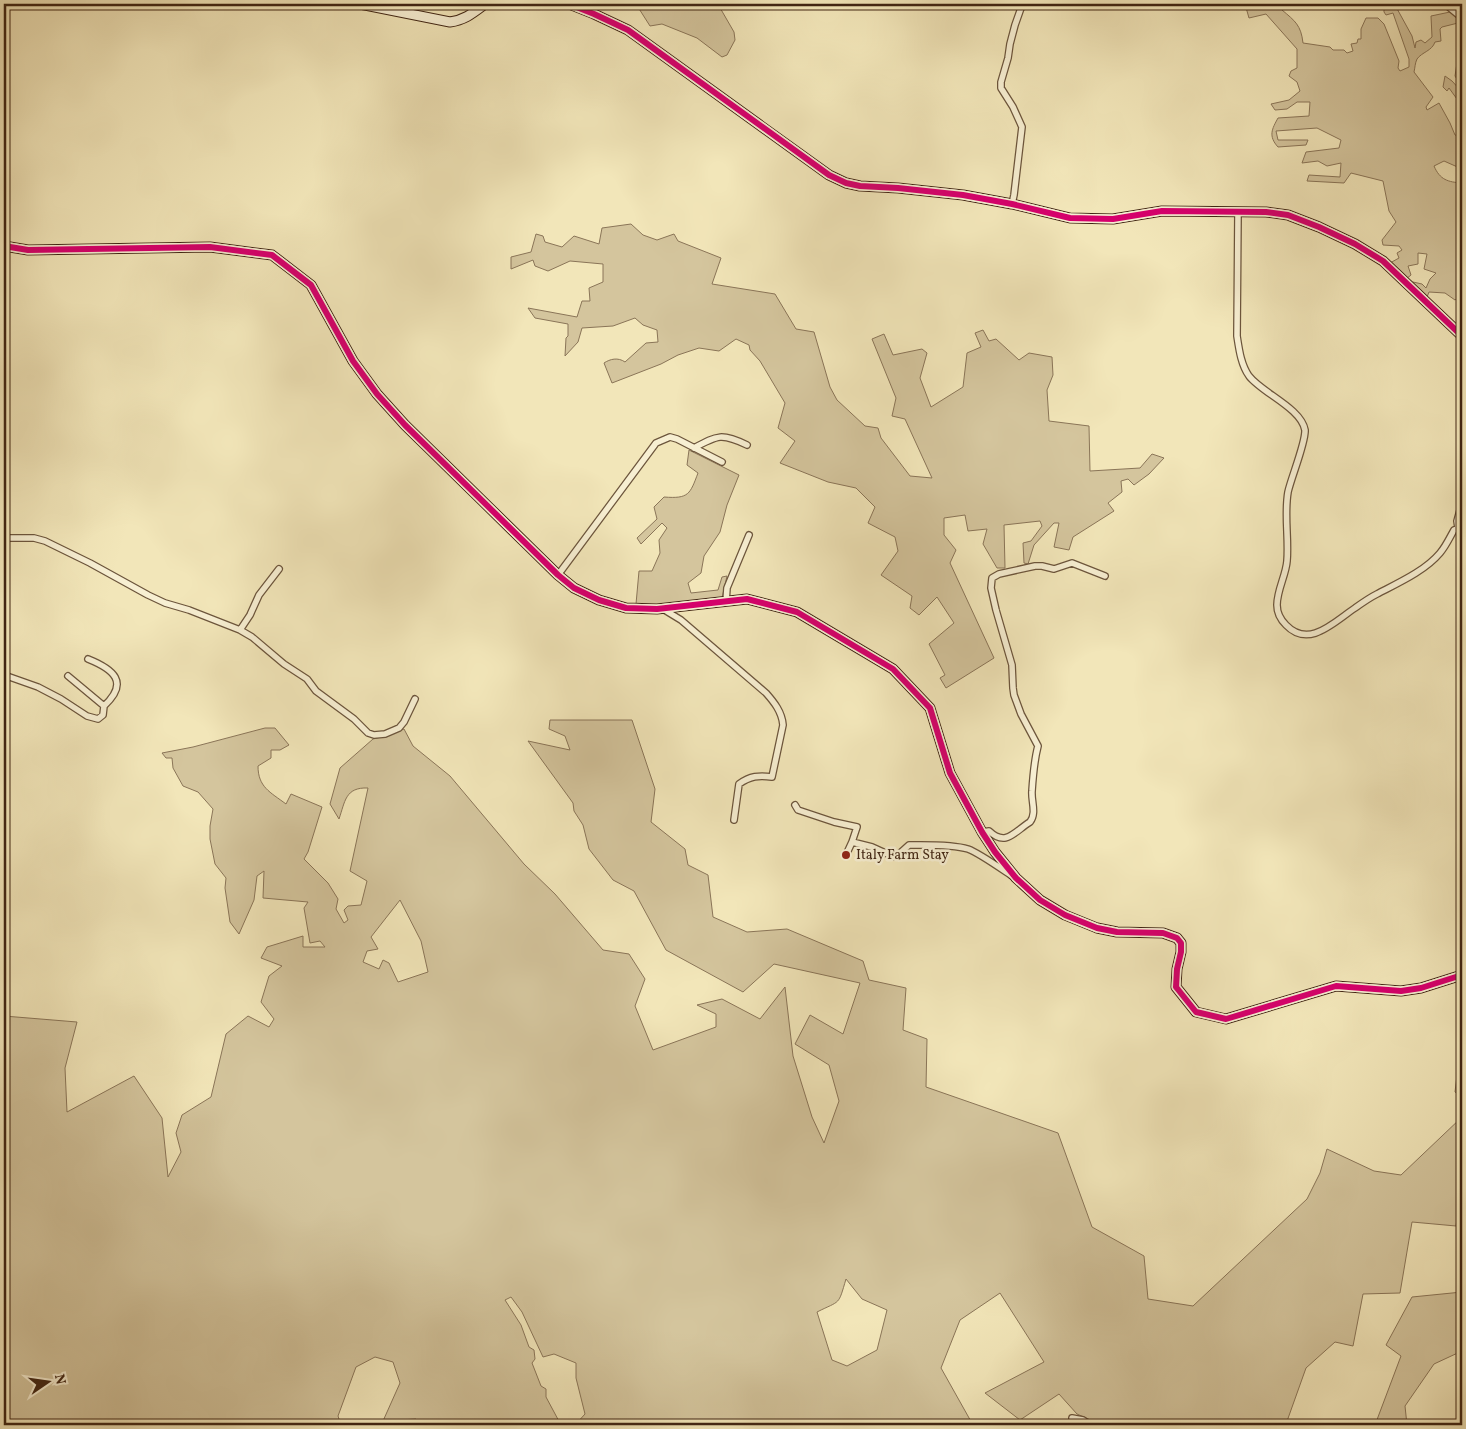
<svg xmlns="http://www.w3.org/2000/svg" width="1466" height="1429" viewBox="0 0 1466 1429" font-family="Vollkorn,serif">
<rect width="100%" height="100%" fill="#f2e6b9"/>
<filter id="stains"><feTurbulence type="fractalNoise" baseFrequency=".004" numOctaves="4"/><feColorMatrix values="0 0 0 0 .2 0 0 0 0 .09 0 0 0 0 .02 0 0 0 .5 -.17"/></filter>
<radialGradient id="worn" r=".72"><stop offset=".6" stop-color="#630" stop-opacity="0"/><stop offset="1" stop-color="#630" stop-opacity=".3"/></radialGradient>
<path fill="#d4c59d" stroke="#8a7558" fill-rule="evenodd" d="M 636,4 L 720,4 L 719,6 L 734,32 L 735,40 L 727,55 L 722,57 L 697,38 L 662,24 L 650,26 Z
M 1245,4 L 1282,4 L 1282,10 C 1295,21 1301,25 1303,43 L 1330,47 L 1333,50 L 1344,50 L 1347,53 L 1353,51 L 1351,44 L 1357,43 L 1358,39 L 1361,39 L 1361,29 L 1366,18 L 1378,18 L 1384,24 L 1399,61 L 1398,68 L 1400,71 L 1409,67 L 1409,59 L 1393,13 L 1386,15 L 1384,12 L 1384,9 L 1395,5 L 1412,36 L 1415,48 L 1416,42 L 1421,40 L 1425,43 L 1432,37 L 1431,16 L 1450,12 L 1460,19 L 1458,23 L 1442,27 L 1440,29 L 1441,41 L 1435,42 C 1432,51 1422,52 1417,59 C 1415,63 1415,68 1414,72 L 1433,97 L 1426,107 L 1427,110 L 1439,103 L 1450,123 L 1455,135 L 1458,136 L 1461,143 L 1462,141 L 1462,169 L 1444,161 L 1434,166 C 1440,180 1448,182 1462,183 L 1462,295 L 1455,300 L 1445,293 L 1429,292 L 1427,297 L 1411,283 L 1413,282 L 1422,284 L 1426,288 L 1430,279 L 1436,273 L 1424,269 L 1427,254 L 1418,253 L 1418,264 L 1408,266 L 1411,275 L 1406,279 L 1390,263 L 1399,258 L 1397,253 L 1402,250 L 1399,246 L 1383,245 L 1382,240 L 1396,222 L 1389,211 L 1383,181 L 1351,173 L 1344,183 L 1307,181 L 1309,175 L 1340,177 L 1341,163 L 1327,166 L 1318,161 L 1302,163 L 1306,152 L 1339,148 L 1341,140 L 1317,128 L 1276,131 L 1278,140 L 1308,140 L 1306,145 L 1278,147 C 1268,136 1272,129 1278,118 L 1309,116 L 1310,102 L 1297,102 L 1287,109 L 1275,110 L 1271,104 L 1289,100 L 1300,91 L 1297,82 L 1289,76 L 1291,71 L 1297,68 L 1297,49 L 1266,14 L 1249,18 Z
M 1457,63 L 1462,63 L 1462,87 L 1455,76 Z
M 1445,76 L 1452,81 L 1462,92 L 1462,106 L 1449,88 L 1447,91 L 1443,87 Z
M 631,224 L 643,235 L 657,240 L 674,234 L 678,241 L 721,258 L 712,284 L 775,294 L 796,329 L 814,332 L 830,387 L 837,400 L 865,426 L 878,428 L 881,438 L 910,476 L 932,478 L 905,419 L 892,416 L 896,398 L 872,339 L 884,334 L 893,355 L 922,349 L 927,353 L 920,378 L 931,407 L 963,387 L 967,353 L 981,347 L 975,333 L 983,330 L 989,341 L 996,339 L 1019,360 L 1029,353 L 1052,357 L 1053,375 L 1047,390 L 1049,421 L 1089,426 L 1090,471 L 1140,468 L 1152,454 L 1164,458 L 1149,474 L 1134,485 L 1128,479 L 1121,481 L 1122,492 L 1108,503 L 1114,511 L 1073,537 L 1069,550 L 1054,547 L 1059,523 L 1054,523 L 1034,545 L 1028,564 L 1024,563 L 1023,543 L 1031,541 L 1042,526 L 1040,521 L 1004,525 L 1005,568 L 997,568 L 983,544 L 987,529 L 968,531 L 965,515 L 944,518 L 944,535 L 956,550 L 950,563 L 994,658 L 946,688 L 940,678 L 945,675 L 929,644 L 954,623 L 937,597 L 919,615 L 910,608 L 912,596 L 881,575 L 898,551 L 895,537 L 868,523 L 875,507 L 856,488 L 828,482 L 780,463 L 795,441 L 778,428 L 785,403 L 760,361 L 750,350 L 749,345 L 736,339 L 719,351 L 699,348 L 678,355 L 661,364 L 612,383 L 604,363 C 610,359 618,357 625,362 L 646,343 L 658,342 L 657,330 L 643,325 L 635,318 L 613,326 L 582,328 L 578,342 L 565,356 L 566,338 L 568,336 L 568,324 L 535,318 L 528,308 L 577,317 L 582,301 L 590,301 L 589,288 L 603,282 L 603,264 L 570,261 L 548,271 L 535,266 L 533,260 L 511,269 L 511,257 L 531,252 L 536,234 L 543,236 L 545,242 L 562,247 L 574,236 L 599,244 L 602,228 Z
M 689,450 L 739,475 L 727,505 L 720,532 L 704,556 L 701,573 L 688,583 L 691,593 L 718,590 L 722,577 L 727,576 L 722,598 L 659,605 L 636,604 L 639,571 L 652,571 L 660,553 L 659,540 L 667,528 L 662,523 L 641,544 L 637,538 L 657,519 L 654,507 L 664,497 C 689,499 690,494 698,473 L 687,465 Z
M 550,720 L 632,720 L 655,789 L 651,822 L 685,849 L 688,865 L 708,875 L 713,917 L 747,932 L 787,929 L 863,961 L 869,980 L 906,988 L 903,1030 L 927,1039 L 926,1087 L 1058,1133 L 1092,1227 L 1144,1256 L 1148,1299 L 1193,1306 L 1307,1199 L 1320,1173 L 1327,1149 L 1374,1171 L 1401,1175 L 1462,1117 L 1462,1184 L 1456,1226 L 1412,1222 L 1400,1293 L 1363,1294 L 1353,1346 L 1335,1342 L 1306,1368 L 1286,1424 L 1287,1425 L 1102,1425 L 1077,1414 L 1059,1394 L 1020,1420 L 985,1393 L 1044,1362 L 1000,1293 L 960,1320 L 941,1368 L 973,1425 L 575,1425 L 585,1414 L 576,1378 L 576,1363 L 554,1354 L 543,1357 L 522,1312 L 511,1297 L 505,1300 L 521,1325 L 529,1347 L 534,1350 L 535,1359 L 532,1363 L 541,1386 L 546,1389 L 546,1397 L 561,1425 L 421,1425 L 416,1419 L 383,1421 L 400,1383 L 393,1362 L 375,1357 L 356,1367 L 338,1416 L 341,1425 L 4,1425 L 4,1016 L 77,1022 L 65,1068 L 67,1112 L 134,1076 L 162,1118 L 168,1177 L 181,1152 L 176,1133 L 182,1115 L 211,1097 L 226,1034 L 248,1016 L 269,1027 L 274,1019 L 261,1002 L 269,976 L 282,966 L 261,958 L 267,947 L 303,936 L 303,947 L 325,947 L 320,941 L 310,943 L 304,908 L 308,902 L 263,898 L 264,871 L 257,876 L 254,900 L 239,934 L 230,922 L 225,888 L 226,878 L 215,864 L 210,839 L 210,826 L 213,809 L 198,792 L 183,786 L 173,768 L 172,758 L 166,758 L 162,753 L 193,747 L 265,728 L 275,728 L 289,745 L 280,750 L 271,750 L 271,758 L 258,766 C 258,787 270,792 286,804 L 291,794 L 322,807 L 308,852 L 304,859 L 328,883 L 338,899 L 336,909 L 344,923 L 348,920 L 344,910 L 348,906 L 361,905 L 367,881 L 350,871 L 368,788 C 345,787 345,802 339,819 L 330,804 L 340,768 L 373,739 L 389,735 L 404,729 L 413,746 L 450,776 L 524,864 L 555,894 L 603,950 L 629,954 L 645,979 L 635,1006 L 653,1050 L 716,1027 L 716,1014 L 697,1005 L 722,999 L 760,1019 L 785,987 L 793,1056 L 812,1117 L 824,1143 L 839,1101 L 829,1065 L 795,1044 L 810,1015 L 843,1034 L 860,983 L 774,964 L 743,992 L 666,950 L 634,891 L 613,880 L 589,849 L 583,825 L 574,811 L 573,803 L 528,741 L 570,750 L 565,736 L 549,729 ZM 400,900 L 421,941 L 428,972 L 398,982 L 389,963 L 383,960 L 379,969 L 363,962 L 367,951 L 378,949 L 371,937 ZM 846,1279 L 862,1299 L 887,1310 L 877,1350 L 847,1366 L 832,1360 L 817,1312 C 841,1300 838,1306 846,1279 Z
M 1457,1075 L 1462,1075 L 1462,1097 L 1455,1092 Z
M 1462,1292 L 1462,1351 L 1434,1364 L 1405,1406 L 1407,1425 L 1375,1425 L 1401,1356 L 1386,1345 L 1412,1297 Z"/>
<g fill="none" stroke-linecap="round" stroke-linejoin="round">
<g stroke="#6c553c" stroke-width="8">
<path id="street" d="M 1445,4 L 1462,18
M 1012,204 L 1014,195 L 1022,127 L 1013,107 L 1001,88 L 1001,82 L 1008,58 L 1010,44 L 1015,25 L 1021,8 L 1027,4
M 1238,213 L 1237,336 C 1239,349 1241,365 1249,376 C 1262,393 1301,408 1305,430 C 1306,442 1291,478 1288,492 C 1284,515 1289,538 1287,561 C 1286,575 1277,590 1277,605 C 1277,613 1281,620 1286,625 C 1309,649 1334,622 1355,608 C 1362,603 1369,598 1377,594 C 1398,583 1425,571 1440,553 C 1446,546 1450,537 1454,530 L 1462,527
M 694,448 C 718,435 722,433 747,445
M 1458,528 L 1457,521 L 1462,503
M 4,538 L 34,538 L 45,541 L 90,563 L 148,595 L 165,603 L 189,610 L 240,630 L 252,637 L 284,664 L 307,679 L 316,691 L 354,719 L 368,733 L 374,735 L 385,734 L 399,728 L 404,722 L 415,699
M 558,575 L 656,443 L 670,437 L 677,439 L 722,462
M 726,602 L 727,588 L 749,535
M 663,609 L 681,620 L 766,693 C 774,702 782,712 783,725 L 772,777 C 759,775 750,776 739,784 L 734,820
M 240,630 L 250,615 L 259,595 L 279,569
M 4,675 L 38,687 L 61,699 L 87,716 L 98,719 L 103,715 L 104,706 C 130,682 113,669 88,659
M 68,676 L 104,706
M 795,805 L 798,810 L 834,822 L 857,827 L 852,842 L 872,847 L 894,857 L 899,854 L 909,845 C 925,845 952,844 968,849 C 979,853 1000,868 1012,876
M 982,832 L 989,831 C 1006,847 1014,832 1030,822 C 1037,813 1031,801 1032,791 C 1033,776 1034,761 1038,746 L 1021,714 L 1014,695 L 1013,688 L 1012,665 L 996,610 L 991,588 L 992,578 L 999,574 L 1035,566 L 1042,566 L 1054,569 L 1072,563 L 1105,576
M 846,855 L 852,842
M 1072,1418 L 1083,1420 L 1090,1425"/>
</g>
<g stroke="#402513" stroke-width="11">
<path id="secondary" d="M 360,4 L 450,22 C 465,20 473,13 485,4
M 569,4 L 594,14 L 628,30 L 829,175 L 846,183 L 860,186 L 898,188 L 963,195 L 1012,204 L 1070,218 L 1113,219 L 1162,211 L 1266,212 L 1288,215 L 1319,227 L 1355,244 L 1383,261 L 1462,336
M 4,246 L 28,250 L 210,247 L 272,255 L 311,285 L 353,361 L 377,394 L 405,425 L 558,575 L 574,588 L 599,600 L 626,608 L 657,609 L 747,599 L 797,612 L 893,669 L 930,708 L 950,773 L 982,832 L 995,852 L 1016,878 L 1040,900 L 1065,915 L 1097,928 L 1117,932 L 1163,933 L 1177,938 L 1181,943 L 1181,952 L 1177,969 L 1176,987 L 1196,1012 L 1226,1019 L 1336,986 L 1401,991 L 1421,988 L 1462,975"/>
</g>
<use href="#street" stroke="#f7efd2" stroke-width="5.5"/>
<use href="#secondary" stroke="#f7efd2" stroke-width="9"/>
<g stroke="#f7efd2" stroke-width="9">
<path id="cycleway" d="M 569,4 L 594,14 L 628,30 L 829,175 L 846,183 L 860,186 L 898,188 L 963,195 L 1012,204 L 1070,218 L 1113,219 L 1162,211 L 1266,212 L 1288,215 L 1319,227 L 1355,244 L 1383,261 L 1462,336
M 4,246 L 28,250 L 210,247 L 272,255 L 311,285 L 353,361 L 377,394 L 405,425 L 558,575 L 574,588 L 599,600 L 626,608 L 657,609 L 747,599 L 797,612 L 893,669 L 930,708 L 950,773 L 982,832 L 995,852 L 1016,878 L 1040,900 L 1065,915 L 1097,928 L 1117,932 L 1163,933 L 1177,938 L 1181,943 L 1181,952 L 1177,969 L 1176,987 L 1196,1012 L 1226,1019 L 1336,986 L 1401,991 L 1421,988 L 1462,975"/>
</g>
<use href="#cycleway" stroke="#d6006c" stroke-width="6"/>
</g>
<circle fill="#8f2418" stroke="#f7efd2" stroke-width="2" cx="846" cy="855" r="5"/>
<g text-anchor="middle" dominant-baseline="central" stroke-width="5" stroke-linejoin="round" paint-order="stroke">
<g font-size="14" fill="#402513" stroke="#f7efd2" text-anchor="start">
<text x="856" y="855">Italy Farm Stay</text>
</g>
</g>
<rect width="1466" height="1429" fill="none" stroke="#f2e6b9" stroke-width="20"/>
<rect x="5" y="5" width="1456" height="1419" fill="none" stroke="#402513" stroke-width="2.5"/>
<rect x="10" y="10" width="1446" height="1409" fill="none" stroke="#402513"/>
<g transform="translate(48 1382) rotate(77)" stroke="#f7efd2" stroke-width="4" paint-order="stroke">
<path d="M0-4L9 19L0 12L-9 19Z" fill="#402513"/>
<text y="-8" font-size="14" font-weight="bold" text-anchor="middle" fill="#402513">N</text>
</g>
<rect width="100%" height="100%" filter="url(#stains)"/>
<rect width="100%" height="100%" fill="url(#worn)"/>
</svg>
